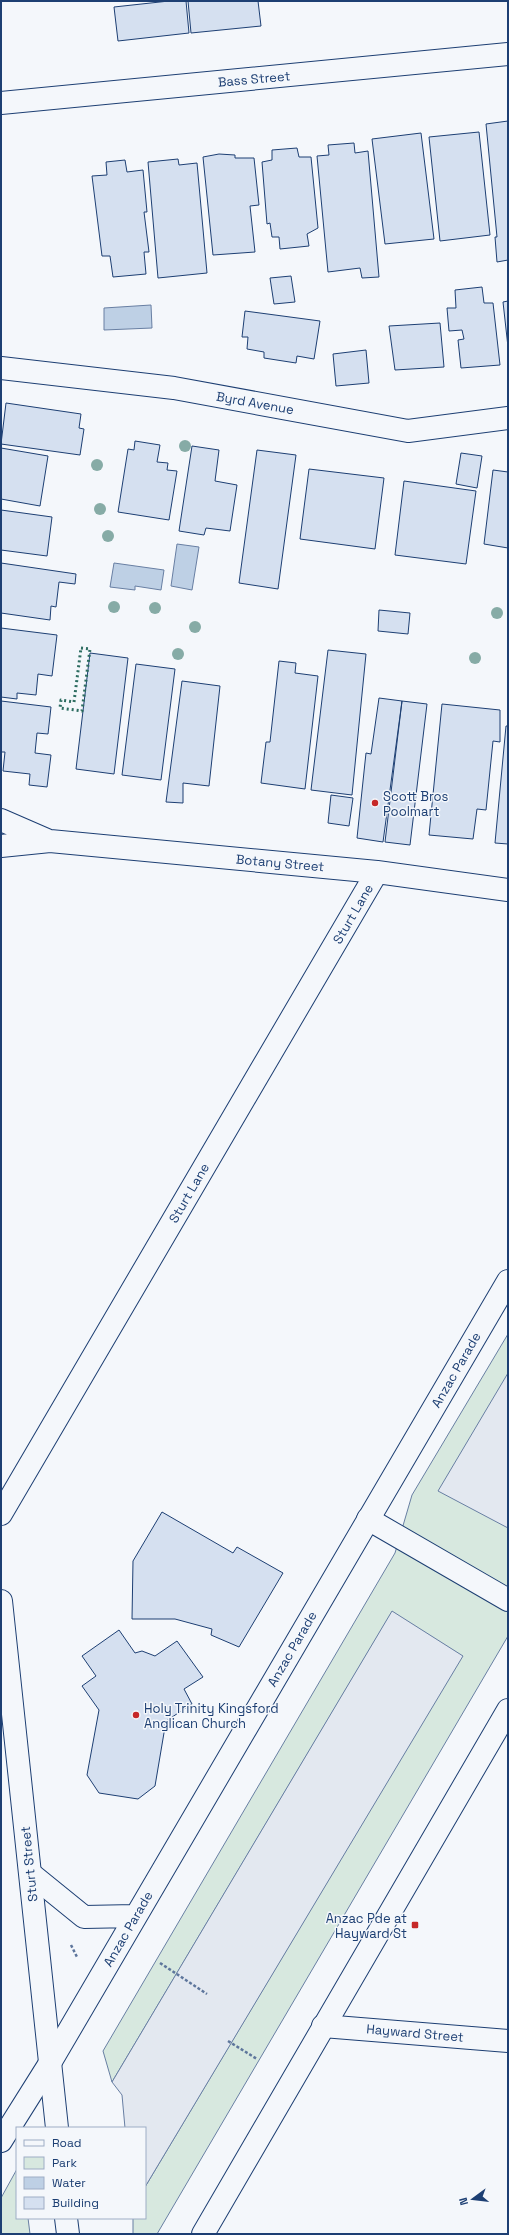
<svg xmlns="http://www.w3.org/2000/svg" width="509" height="2235" viewBox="0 0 509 2235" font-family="'Space Grotesk',sans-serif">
<rect width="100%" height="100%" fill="#f4f7fb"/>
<path fill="#d7e8df" stroke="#687fa3" d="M 508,1334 L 508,1636 L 157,2234 L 133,2234 L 133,2218 L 145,2218 L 145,2187 L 462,1656 L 392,1612 L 112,2082 L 103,2051 L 395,1553 L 412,1495 Z
M 17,2169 L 17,2218 L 28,2218 L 30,2234 L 1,2234 L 1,2198 Z"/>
<path fill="#e3e8f0" stroke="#687fa3" d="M 508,1373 L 508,1528 L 438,1491 Z
M 392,1611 L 463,1656 L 145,2187 L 145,2128 L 125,2128 L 122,2095 L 112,2082 Z"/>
<path fill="#bed0e5" stroke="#687fa3" d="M 151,305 L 152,328 L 104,330 L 104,308 Z
M 177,544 L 199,547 L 192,590 L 171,586 Z
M 114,563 L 164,570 L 161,590 L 135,586 L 135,590 L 110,587 Z"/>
<path fill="#d5e0f0" stroke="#1d3f73" d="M 169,1 L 186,1 L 189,33 L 118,41 L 114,7 Z
M 188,1 L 258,1 L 261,26 L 191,33 Z
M 508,121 L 508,260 L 497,262 L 495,237 L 497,237 L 486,124 Z
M 479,132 L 490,235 L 440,241 L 429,137 Z
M 421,133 L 434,239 L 385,244 L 372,139 Z
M 354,143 L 355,153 L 368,151 L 379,277 L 362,278 L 360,268 L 328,272 L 317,156 L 329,155 L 328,145 Z
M 297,148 L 299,157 L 311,157 L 318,228 L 307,234 L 309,246 L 280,249 L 279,237 L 272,237 L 270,223 L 267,224 L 262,162 L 272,160 L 272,150 Z
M 219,154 L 235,155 L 235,158 L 254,158 L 259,205 L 250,206 L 255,252 L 213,255 L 203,157 Z
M 178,159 L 179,165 L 197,163 L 207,273 L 158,278 L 148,162 Z
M 125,160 L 127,172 L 143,170 L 147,212 L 144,212 L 149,252 L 144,252 L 146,274 L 113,277 L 110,256 L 102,256 L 92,176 L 107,175 L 106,162 Z
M 291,276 L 295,302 L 274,304 L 270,278 Z
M 482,287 L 484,303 L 493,303 L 500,365 L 461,368 L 458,340 L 464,339 L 462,330 L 449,331 L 447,308 L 456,308 L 455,290 Z
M 508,301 L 508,347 L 503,302 Z
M 245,311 L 320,321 L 314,359 L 297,356 L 296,363 L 264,358 L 264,352 L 247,349 L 248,337 L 242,337 Z
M 440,323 L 444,367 L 395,370 L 389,326 Z
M 366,350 L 369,383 L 336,386 L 333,354 Z
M 6,403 L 81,414 L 79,428 L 84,429 L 80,455 L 1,444 Z
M 135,441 L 160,445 L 157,462 L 168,463 L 167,470 L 177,471 L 169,520 L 118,512 L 128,449 L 134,450 Z
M 192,446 L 219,450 L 215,481 L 237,485 L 230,531 L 206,528 L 204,535 L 179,531 Z
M 1,448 L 48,456 L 40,506 L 1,499 Z
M 257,450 L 296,455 L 278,589 L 239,583 Z
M 461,453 L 482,456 L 477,488 L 456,484 Z
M 309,469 L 384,478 L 375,549 L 300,539 Z
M 493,470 L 508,472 L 508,548 L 484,544 Z
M 404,481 L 476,491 L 466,564 L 395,555 Z
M 1,510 L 52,517 L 47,556 L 1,550 Z
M 1,563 L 76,574 L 75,584 L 59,582 L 56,607 L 51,606 L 50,620 L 1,613 Z
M 379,610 L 410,613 L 408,634 L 378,631 Z
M 1,628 L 57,635 L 52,676 L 38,674 L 36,695 L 17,693 L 17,699 L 1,697 Z
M 328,650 L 366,654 L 352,795 L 311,790 Z
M 90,653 L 128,658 L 114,774 L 76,769 Z
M 279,661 L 296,663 L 295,673 L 318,676 L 305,789 L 261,783 L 266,742 L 270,742 Z
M 136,664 L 175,669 L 161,780 L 122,775 Z
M 182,681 L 220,686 L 209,786 L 183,783 L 183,803 L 166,802 Z
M 379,698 L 402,701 L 383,842 L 357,838 L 366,753 L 371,754 Z
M 1,701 L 51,707 L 48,734 L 37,733 L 35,753 L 51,755 L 47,787 L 29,785 L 30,774 L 3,771 L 5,752 L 1,752 Z
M 402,701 L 427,704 L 410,845 L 385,842 Z
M 442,704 L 500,710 L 500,742 L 493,741 L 486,810 L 477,809 L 473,839 L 429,835 Z
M 506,726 L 508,726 L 508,844 L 495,843 Z
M 331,795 L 353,798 L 349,826 L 328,823 Z
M 162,1512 L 233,1553 L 237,1547 L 283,1573 L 239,1647 L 211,1635 L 212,1629 L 175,1619 L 132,1619 L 133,1561 Z
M 119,1630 L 135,1653 L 142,1651 L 155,1656 L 177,1641 L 203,1677 L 184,1689 L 192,1704 L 166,1721 L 155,1786 L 138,1799 L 99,1793 L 87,1775 L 99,1710 L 82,1686 L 96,1676 L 82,1656 Z"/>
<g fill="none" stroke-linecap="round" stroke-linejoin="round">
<g stroke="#1d3f73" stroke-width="24">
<path id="minor" d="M 1,103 L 508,54
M 1,368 L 174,388 L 408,431 L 508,418
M 1,820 L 47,840
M 1,846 L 50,841 L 377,872 L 508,890
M 1,1514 L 377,872
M 368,1519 L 508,1600
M 1,1601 L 57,2128
M 323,2026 L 508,2041
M 66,2218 L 68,2234"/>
</g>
<g stroke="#1d3f73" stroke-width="24">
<path id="major" d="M 31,1874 L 84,1917 L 135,1916
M 1,2141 L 50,2063 L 508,1281
M 203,2234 L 508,1710"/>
</g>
<path stroke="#5e769c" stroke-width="2.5" stroke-dasharray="3 2" stroke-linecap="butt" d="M 71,1945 L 77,1957
M 160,1963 L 207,1994
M 228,2041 L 257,2059"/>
<use href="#minor" stroke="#f4f7fb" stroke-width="22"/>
<use href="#major" stroke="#f4f7fb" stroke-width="22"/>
<path stroke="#2c6c60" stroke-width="3" stroke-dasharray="2 3" stroke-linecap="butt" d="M 81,648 L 90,649 L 82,711 L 60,708 L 61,700 L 74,702 Z"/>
</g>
<g fill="#86aba6">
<circle cx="185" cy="446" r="6"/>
<circle cx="97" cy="465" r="6"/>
<circle cx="100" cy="509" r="6"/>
<circle cx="108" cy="536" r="6"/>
<circle cx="114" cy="607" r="6"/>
<circle cx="155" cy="608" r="6"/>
<circle cx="497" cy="613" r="6"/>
<circle cx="195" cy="627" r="6"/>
<circle cx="178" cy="654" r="6"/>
<circle cx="475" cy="658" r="6"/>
</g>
<g fill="#c62828" stroke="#f4f7fb" stroke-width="1.5">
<circle cx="375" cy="803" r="4"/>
<circle cx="136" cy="1715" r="4"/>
<rect x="411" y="1921" width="8" height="8" rx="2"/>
</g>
<g text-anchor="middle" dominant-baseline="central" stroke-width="3" stroke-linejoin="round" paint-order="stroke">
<g font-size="13" fill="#1d3f73" stroke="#f4f7fb">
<text transform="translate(254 79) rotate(-5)">Bass Street</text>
<text transform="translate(255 403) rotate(10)">Byrd Avenue</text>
<text transform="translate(280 863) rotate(5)">Botany Street</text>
<text transform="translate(353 914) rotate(-60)">Sturt Lane</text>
<text transform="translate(189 1193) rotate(-60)">Sturt Lane</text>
<text transform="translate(456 1370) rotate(-60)">Anzac Parade</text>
<text transform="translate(292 1649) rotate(-60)">Anzac Parade</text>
<text transform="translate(29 1864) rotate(-96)">Sturt Street</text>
<text transform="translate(128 1929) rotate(-60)">Anzac Parade</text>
<text transform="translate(415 2033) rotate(5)">Hayward Street</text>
</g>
<g font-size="13" fill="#1d3f73" stroke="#f4f7fb" text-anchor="start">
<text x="383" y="796">Scott Bros<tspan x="383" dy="15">Poolmart</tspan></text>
<text x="144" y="1708">Holy Trinity Kingsford<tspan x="144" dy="15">Anglican Church</tspan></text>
<text x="407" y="1918" text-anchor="end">Anzac Pde at<tspan x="407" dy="15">Hayward St</tspan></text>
</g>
</g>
<rect width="509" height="2235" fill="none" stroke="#1d3f73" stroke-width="4"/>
<rect x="16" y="2127" width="130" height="92" fill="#f4f7fb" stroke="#9eadc5"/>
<rect x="24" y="2140" width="20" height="6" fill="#f4f7fb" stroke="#9eadc5"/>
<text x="52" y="2147" font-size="12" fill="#1d3f73">Road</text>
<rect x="24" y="2157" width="20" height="12" fill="#d7e8df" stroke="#9eadc5"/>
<text x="52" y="2167" font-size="12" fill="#1d3f73">Park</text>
<rect x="24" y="2177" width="20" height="12" fill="#bed0e5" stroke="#9eadc5"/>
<text x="52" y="2187" font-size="12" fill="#1d3f73">Water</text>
<rect x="24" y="2197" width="20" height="12" fill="#d5e0f0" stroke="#9eadc5"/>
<text x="52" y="2207" font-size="12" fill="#1d3f73">Building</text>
<g transform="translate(473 2199) rotate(255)" stroke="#f4f7fb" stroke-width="3" paint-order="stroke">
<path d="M0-3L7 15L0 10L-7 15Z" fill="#1d3f73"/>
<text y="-6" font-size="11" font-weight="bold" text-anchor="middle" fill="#1d3f73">N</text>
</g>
</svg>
